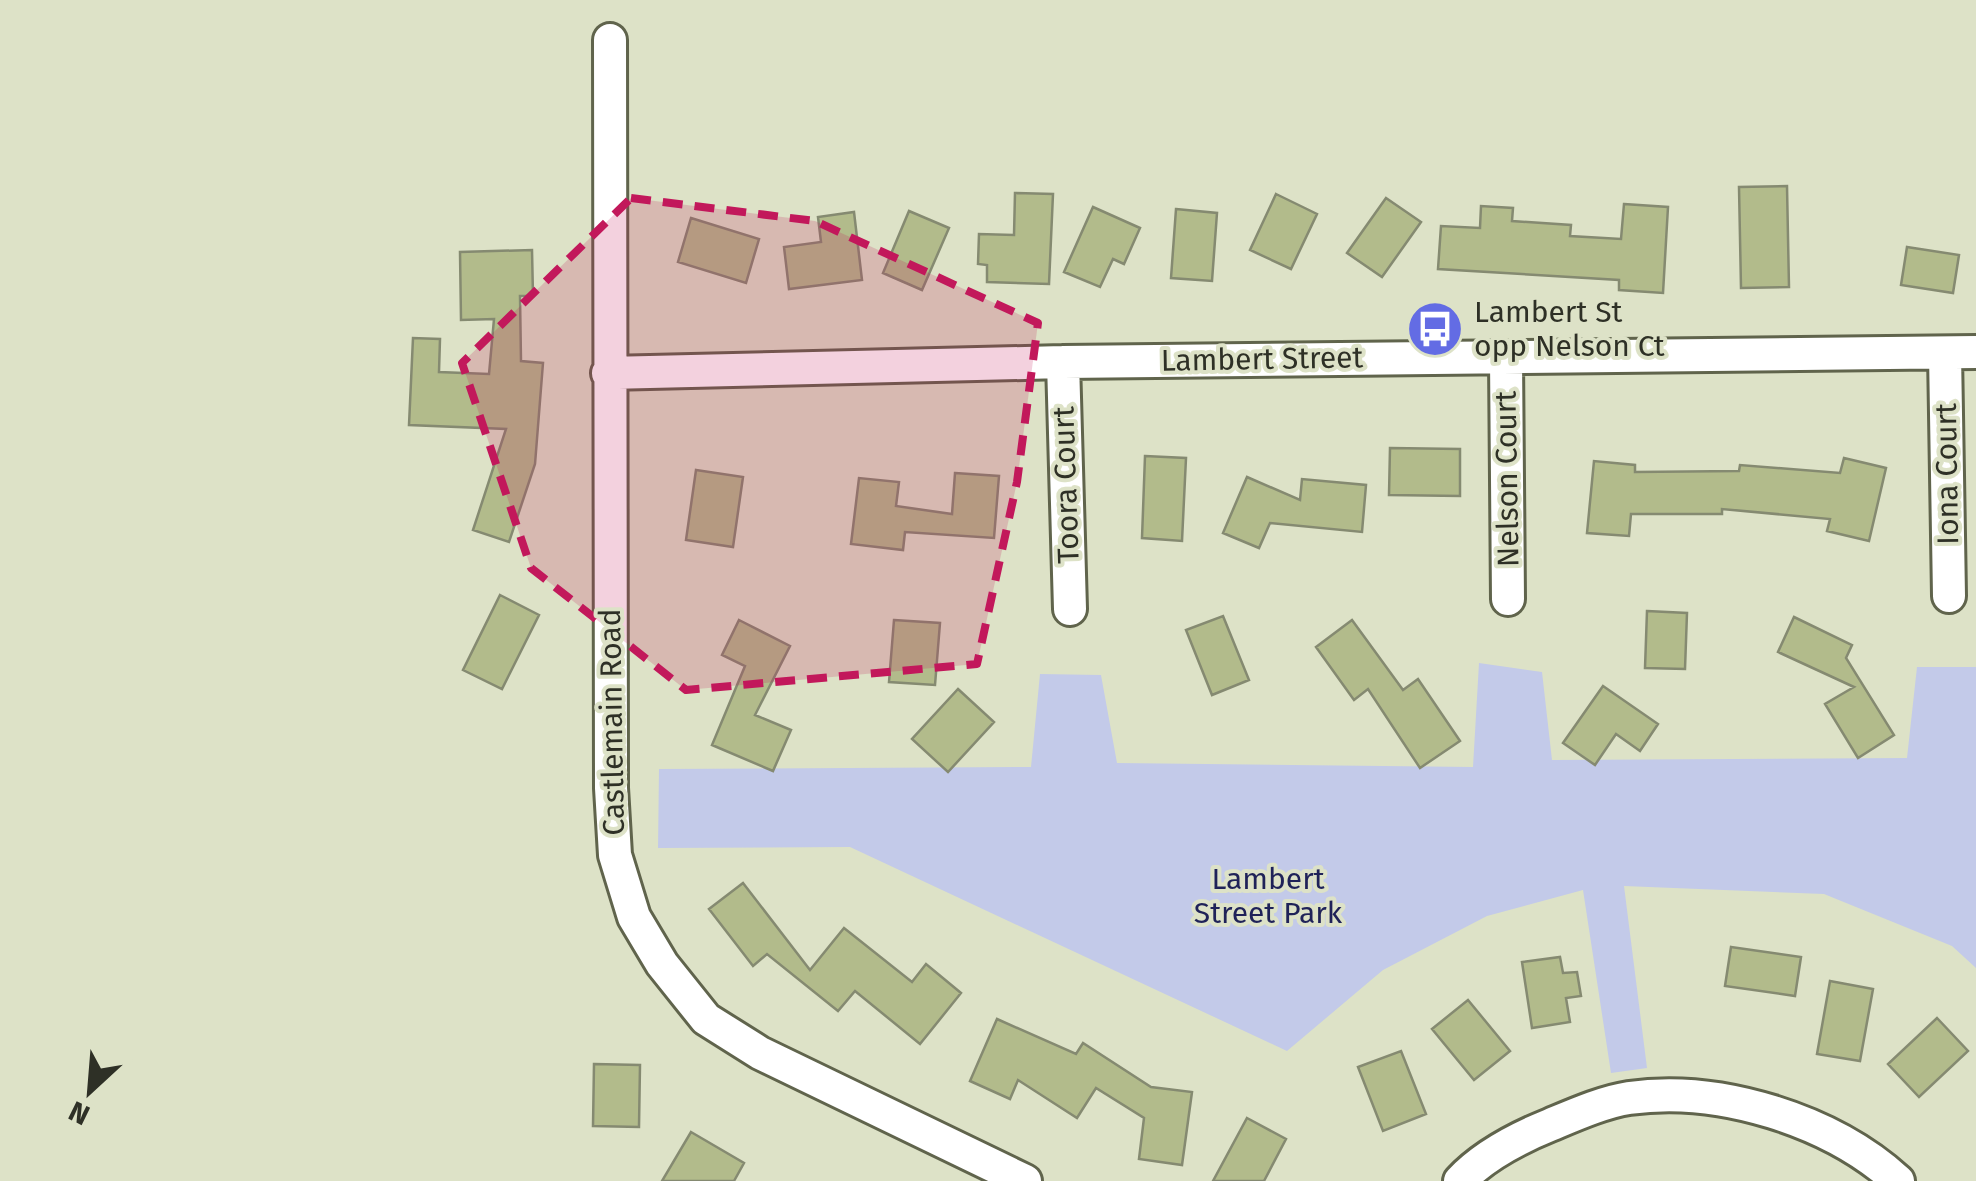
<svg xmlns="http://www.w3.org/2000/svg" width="1976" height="1181" viewBox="0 0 1976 1181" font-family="'Fira Sans',sans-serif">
<rect width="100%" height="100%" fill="#dde2c7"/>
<path fill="#c3cae9" d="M 1479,663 L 1542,672 L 1552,760 L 1907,758 L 1917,667 L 1976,667 L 1976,968 L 1952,946 L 1824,894 L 1624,886 L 1647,1068 L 1611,1073 L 1583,890 L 1487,916 L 1383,970 L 1287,1051 L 850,847 L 658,848 L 659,769 L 1031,767 L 1040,674 L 1101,675 L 1117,763 L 1473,767 Z"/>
<path fill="#b2bb8b" stroke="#858a71" stroke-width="2.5" d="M 1787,186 L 1789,287 L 1741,288 L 1739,187 Z
M 1015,193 L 1053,194 L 1049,284 L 987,282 L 987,265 L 978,264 L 979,234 L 1014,235 Z
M 1276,194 L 1317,214 L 1291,269 L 1250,250 Z
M 1386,198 L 1421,222 L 1382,277 L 1347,253 Z
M 1624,204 L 1668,207 L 1663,293 L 1619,290 L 1619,280 L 1438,269 L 1441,226 L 1480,228 L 1481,206 L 1513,208 L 1512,221 L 1571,225 L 1570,236 L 1621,239 Z
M 1093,207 L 1140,228 L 1124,264 L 1113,259 L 1100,287 L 1064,272 Z
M 1176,209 L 1217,213 L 1212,281 L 1171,278 Z
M 909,211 L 949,228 L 922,290 L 883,273 Z
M 854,212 L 862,280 L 789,289 L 784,247 L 821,242 L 818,217 Z
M 691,218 L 759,239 L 746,283 L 678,262 Z
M 1907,247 L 1959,255 L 1953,293 L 1901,285 Z
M 532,250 L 533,296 L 520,296 L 521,361 L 543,363 L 535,464 L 509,542 L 473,530 L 506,429 L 409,425 L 413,338 L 440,339 L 439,372 L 489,374 L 494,319 L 461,320 L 460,252 Z
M 1390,448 L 1460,449 L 1460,496 L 1389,495 Z
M 1145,456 L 1186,458 L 1182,541 L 1142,538 Z
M 1844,458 L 1886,468 L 1869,541 L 1827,531 L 1830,519 L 1722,509 L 1722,514 L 1631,514 L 1629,536 L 1587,533 L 1594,461 L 1635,465 L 1635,472 L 1739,471 L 1740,465 L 1840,473 Z
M 696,470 L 743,477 L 733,547 L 686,540 Z
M 955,473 L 999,476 L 994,538 L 905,532 L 903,550 L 851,544 L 859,478 L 899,482 L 896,506 L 952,514 Z
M 1247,477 L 1300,500 L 1302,479 L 1366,485 L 1362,532 L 1270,523 L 1259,548 L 1223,533 Z
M 500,595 L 539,615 L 502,689 L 463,670 Z
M 1647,611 L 1687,613 L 1685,669 L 1645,668 Z
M 1223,616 L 1249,680 L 1212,695 L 1186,630 Z
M 1794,617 L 1852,645 L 1846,658 L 1894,735 L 1858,758 L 1825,704 L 1854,687 L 1778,652 Z
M 739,620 L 790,646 L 755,715 L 791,730 L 773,771 L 712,745 L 745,666 L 722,655 Z
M 894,620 L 940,623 L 935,685 L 889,682 Z
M 1352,620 L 1403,690 L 1418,679 L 1460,741 L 1420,768 L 1368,689 L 1354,700 L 1316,647 Z
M 1603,686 L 1658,724 L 1640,751 L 1616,734 L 1595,765 L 1563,743 Z
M 958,689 L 994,722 L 948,772 L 912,739 Z
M 743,883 L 810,970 L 844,928 L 912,982 L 926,964 L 961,993 L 920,1044 L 855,991 L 838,1011 L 767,954 L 753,966 L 709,909 Z
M 1731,947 L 1801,957 L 1795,996 L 1725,986 Z
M 1560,957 L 1563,973 L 1577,972 L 1581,996 L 1566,998 L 1570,1022 L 1532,1028 L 1522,962 Z
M 1830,981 L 1873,989 L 1860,1061 L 1817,1054 Z
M 1468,1000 L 1510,1051 L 1474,1080 L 1432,1029 Z
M 1937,1018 L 1968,1051 L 1919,1097 L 1888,1064 Z
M 997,1019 L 1076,1054 L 1083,1043 L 1151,1087 L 1192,1092 L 1182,1165 L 1139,1159 L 1144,1118 L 1096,1088 L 1077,1118 L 1018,1080 L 1010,1099 L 970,1081 Z
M 1401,1051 L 1426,1114 L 1383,1131 L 1358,1067 Z
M 594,1064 L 640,1065 L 639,1127 L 593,1126 Z
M 1247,1118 L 1286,1139 L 1264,1181 L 1213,1181 Z
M 691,1132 L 744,1163 L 734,1181 L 662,1181 Z"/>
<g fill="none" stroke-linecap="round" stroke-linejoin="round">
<g stroke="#60644c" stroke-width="38">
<path id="minor" d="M 610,40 L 611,788 L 615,855 L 634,917 L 662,964 L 706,1019 L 760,1053 L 1025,1181
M 1945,353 L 1949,596
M 1506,359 L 1508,599
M 1063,362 L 1070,609
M 608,373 L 1063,362 L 1976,352
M 1460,1181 C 1484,1155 1518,1138 1550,1125 C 1574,1115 1603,1102 1629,1098 C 1719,1085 1831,1120 1898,1181"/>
</g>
<use href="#minor" stroke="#fff" stroke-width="32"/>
</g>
<path fill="#c2185b" fill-opacity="0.2" stroke="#c2185b" stroke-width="8" stroke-dasharray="20 12" stroke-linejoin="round" d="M 631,198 L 815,221 L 1038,323 L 1017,482 L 977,664 L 686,690 L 531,568 L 462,363 Z"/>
<defs>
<g id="bus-disc" transform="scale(2.875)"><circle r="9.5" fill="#636ce4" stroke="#dde2c7"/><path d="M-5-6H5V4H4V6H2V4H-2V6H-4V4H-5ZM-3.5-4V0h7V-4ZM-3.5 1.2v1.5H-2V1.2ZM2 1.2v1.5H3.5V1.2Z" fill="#fff"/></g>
</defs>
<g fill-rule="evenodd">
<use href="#bus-disc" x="1435" y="329"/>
</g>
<g text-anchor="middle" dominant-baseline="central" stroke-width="8" stroke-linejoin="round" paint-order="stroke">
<g font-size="30" fill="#2e3026" stroke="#dde2c7" text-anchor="start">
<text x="1474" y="312">Lambert St<tspan x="1474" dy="34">opp Nelson Ct</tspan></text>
</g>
<g font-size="30" fill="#2e3026" stroke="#dde2c7">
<text transform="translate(1262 359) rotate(-1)">Lambert Street</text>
<text transform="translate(1947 474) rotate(-91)">Iona Court</text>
<text transform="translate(1507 479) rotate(-91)">Nelson Court</text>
<text transform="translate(1066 485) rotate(-92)">Toora Court</text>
<text transform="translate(612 722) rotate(-91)">Castlemain Road</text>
</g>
<g font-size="30" fill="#1f2258" stroke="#dde2c7">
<text x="1268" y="879">Lambert<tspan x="1268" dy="34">Street Park</tspan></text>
</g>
</g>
<g transform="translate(90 1091) rotate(206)" stroke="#dde2c7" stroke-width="8" paint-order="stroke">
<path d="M0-8L18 38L0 25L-18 38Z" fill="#2e3026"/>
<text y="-15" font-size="28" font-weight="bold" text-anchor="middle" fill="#2e3026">N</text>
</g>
</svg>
